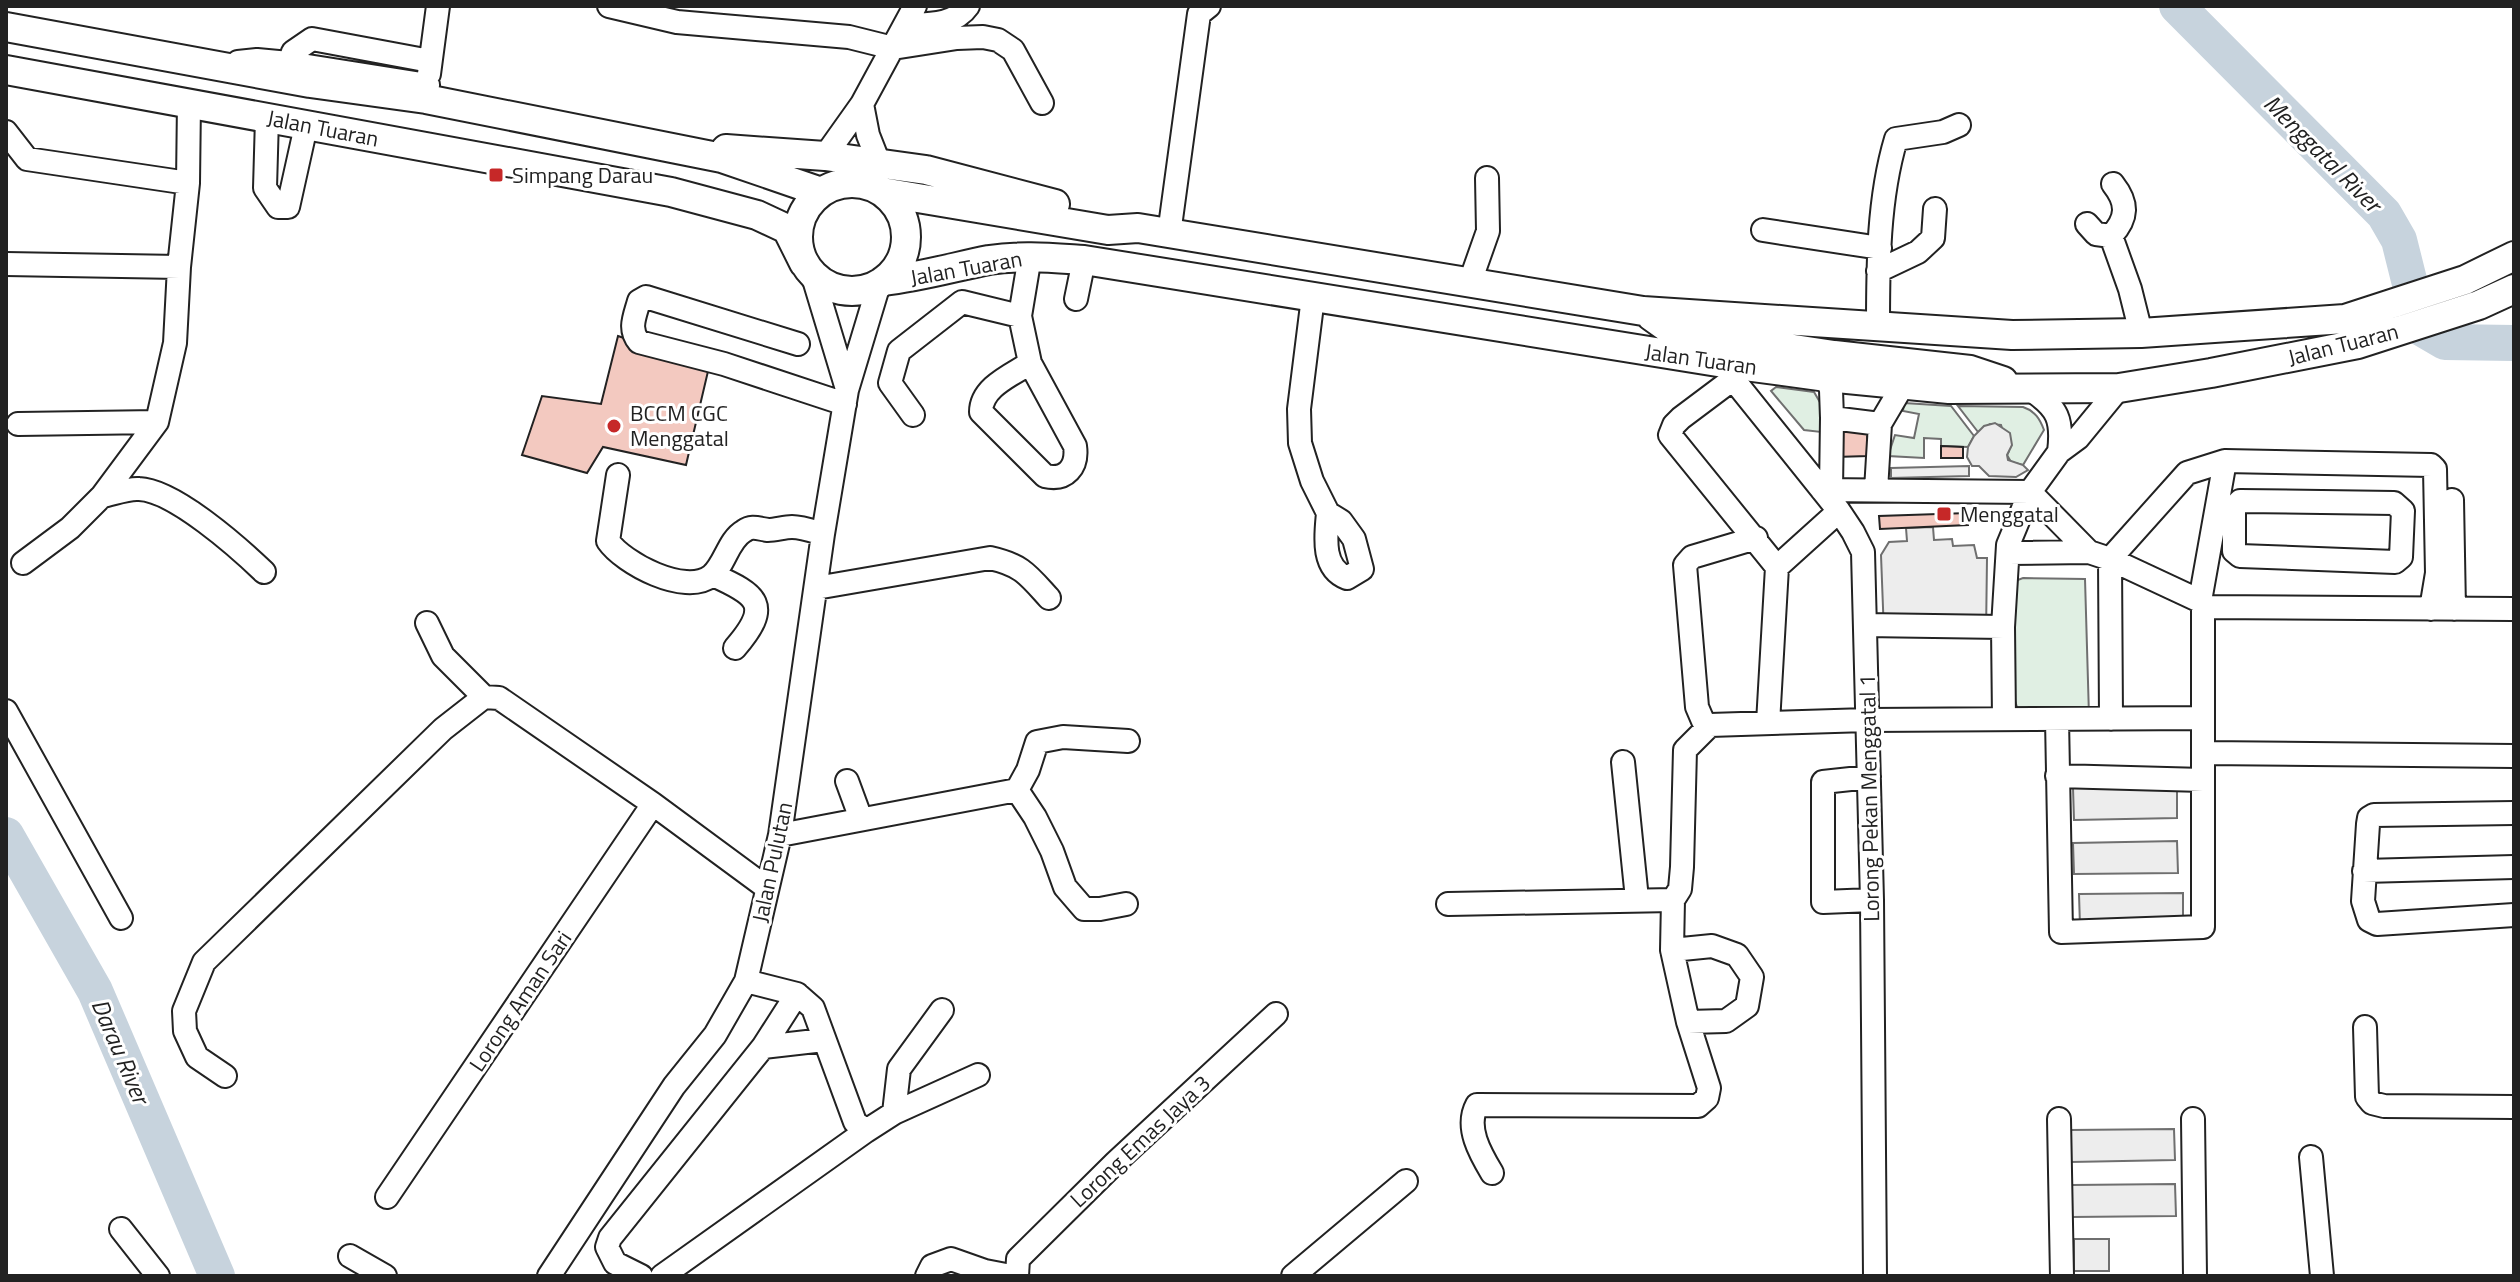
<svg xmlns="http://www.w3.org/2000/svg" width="2520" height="1282" viewBox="0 0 2520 1282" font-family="'Titillium Web',sans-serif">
<rect width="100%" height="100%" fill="#fff"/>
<path fill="#e0efe3" stroke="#6f6f6f" stroke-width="2" d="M 1776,387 L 1814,392 L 1821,404 L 1821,432 L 1804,430 L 1771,391 Z
M 1904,403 L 1951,406 L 1974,436 L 1968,447 L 1941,446 L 1941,439 L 1924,438 L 1924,458 L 1888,456 L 1895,435 L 1914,438 L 1919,414 L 1903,411 Z
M 1958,406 L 2023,407 C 2035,411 2040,419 2044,430 L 2023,465 L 2011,462 L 2007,455 L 2009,451 L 2001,425 L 1990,424 L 1978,432 Z
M 2023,578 L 2085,579 L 2089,716 L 2018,710 L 2015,701 L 2012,586 L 2015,581 Z"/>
<path fill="#ededed" stroke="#6f6f6f" stroke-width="2" d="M 1995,423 L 2010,433 L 2012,445 L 2007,455 L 2008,460 L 2023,465 L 2028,470 L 2016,477 L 1989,476 L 1979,466 L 1972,466 L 1967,457 L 1968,447 L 1974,436 L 1984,426 Z
M 1969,466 L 1969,476 L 1891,478 L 1891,468 Z
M 1933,527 L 1934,540 L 1952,539 L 1953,546 L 1974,545 L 1977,558 L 1987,558 L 1986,635 L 1884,634 L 1881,555 L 1889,542 L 1907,541 L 1906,528 Z
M 2177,787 L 2177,818 L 2074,820 L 2073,788 Z
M 2177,841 L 2178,873 L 2074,874 L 2073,843 Z
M 2183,893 L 2183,925 L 2080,926 L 2079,894 Z
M 2174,1129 L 2175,1160 L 2071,1162 L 2070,1130 Z
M 2175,1184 L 2176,1216 L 2072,1217 L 2072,1185 Z
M 2074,1239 L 2109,1239 L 2109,1271 L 2074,1271 Z"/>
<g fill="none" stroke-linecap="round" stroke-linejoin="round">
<path stroke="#c7d3dd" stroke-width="36" d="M 2177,6 L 2384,214 L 2399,240 L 2421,328 L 2445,342 L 2514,343
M 6,835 L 95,991 L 217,1276"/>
</g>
<path fill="#f3c9c0" stroke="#222" stroke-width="2" d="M 618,336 L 709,367 L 686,465 L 603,447 L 587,473 L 522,455 L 542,396 L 601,404 Z
M 1835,428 L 1867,428 L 1868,456 L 1835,457 Z
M 1941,446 L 1963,447 L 1963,458 L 1941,458 Z
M 1968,513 L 1968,525 L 1880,529 L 1879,516 Z"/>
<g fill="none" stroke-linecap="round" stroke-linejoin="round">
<g stroke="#222" stroke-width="26">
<path id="minor" d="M 609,6 L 677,22 L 849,37 L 893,48 L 957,38 L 983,37 L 998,40 L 1013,50 L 1042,103
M 907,25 C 929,24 955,25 968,6
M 238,62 L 257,60 L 289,63 L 293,52 L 312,39 L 430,61
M 289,63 L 428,85
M 429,74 L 438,6
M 862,104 L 868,135 L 879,163
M 267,118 L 265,188 L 278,207 L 288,207 L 306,126
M 6,132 L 27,159 L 188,183
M 825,156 L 862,104 L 915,6
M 2113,184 C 2128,203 2128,218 2111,236 L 2130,289 L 2141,333
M 2087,224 L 2096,234 L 2111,236
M 1763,230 L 1880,248
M 1169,234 L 1199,14 L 1209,6
M 1030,256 L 1020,316 L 1030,363 L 1075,446 C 1078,467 1066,481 1045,476 L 981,412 C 981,387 1012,375 1030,363
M 6,264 L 179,267
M 1878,271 L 1918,252 L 1933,238 L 1935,209
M 812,273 L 847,389
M 1470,282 L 1488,231 L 1487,178
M 1313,297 L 1299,409 L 1300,443 L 1312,481 L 1328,513 L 1341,521 L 1354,539 L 1362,569 L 1347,578 C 1321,568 1326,535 1328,513
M 1076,299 L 1084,260
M 1878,328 C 1878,266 1878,199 1896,139 L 1943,132 L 1959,125
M 798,344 L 646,297 L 639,301 C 635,316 628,329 639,342 L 724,364 L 845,404
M 1730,364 L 1733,379 L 1839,511 L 1853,532 L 1863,552 L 1872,900 L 1875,1276
M 1827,377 L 1831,390 L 1832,418 L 1880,424 L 1903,385
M 1733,379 L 1681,418 L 1674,425 L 1670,435 L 1777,567 L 1768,723
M 2031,390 C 2058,408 2063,420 2059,452
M 913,415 L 890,383 L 899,351 L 962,302 L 1020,316
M 18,424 L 157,422
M 618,475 L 608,541 C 623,563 685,596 711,576 C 725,565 728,540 744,531 C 752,525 759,529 768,530 C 776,530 784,527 792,527 C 802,527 813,531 823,534
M 1822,490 L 2030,492 L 2089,552
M 1831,490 L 1832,418
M 1876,490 L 1880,424
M 102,496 C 113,494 128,488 139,489 C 174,490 239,548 264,572
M 2452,500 L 2454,609
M 2240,501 L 2394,503 L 2403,511 L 2401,557 L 2395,562 L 2240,556 L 2234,551 L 2234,507 Z
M 1756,538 L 1692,557 L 1685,565 L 1697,707 L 1703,721 L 1710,725 L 1867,720 L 2203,718
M 2008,553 L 2089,552 L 2110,559 L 2200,601
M 23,563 L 70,528 L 102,496 L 157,422 L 175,343 L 179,267 L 188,183 L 189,102
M 1777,567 L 1839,511
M 713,575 C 758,595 772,605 735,648
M 816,588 L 990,558 C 1022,565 1028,575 1049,598
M 2203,607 L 2513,609
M 427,623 L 443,656 L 484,697
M 1865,625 L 2003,627
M 6,711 L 121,918
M 2004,719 L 2003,627 L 2008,545 L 2030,492 L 2059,452 L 2078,438 L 2119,388
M 2057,719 L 2061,932 L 2203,927 L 2203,607 L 2200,601 L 2225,461
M 2111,719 L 2110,559 L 2187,473 L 2225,461 L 2431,465 L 2435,469 L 2437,573 L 2431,609
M 2203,753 L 2514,756
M 1623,762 L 1637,899
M 2057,776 L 2203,780
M 1869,777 L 1823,782 L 1823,902 L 1872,900
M 847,781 L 861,819
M 1017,790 L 1035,817 L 1052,851 L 1065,887 L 1084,909 L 1100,909 L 1126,904
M 2514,813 L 2374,815 L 2369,818 L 2368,824 L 2363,901 L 2369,920 L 2377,924 L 2514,915
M 780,835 L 1017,790 L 1028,770 L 1037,742 L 1063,737 L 1128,741
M 2364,871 L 2514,867
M 1448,904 L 1673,900 L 1680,889 L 1682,867 L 1685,750 L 1710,725
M 1672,950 L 1712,946 L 1737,955 L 1752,977 L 1747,1006 L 1726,1021 L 1688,1022
M 746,981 L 797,994 L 813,1008 L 855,1122 L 866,1131 L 894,1113 L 978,1075
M 2365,1027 L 2367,1097 L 2372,1103 L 2384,1106 L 2514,1107
M 763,1047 L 797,994
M 225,1076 L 197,1057 L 185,1031 L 184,1011 L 204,962 L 443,729 L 484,697 L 499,698 L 653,804 L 767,888
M 894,1113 L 899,1069 L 942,1010
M 2059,1119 L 2062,1276
M 2193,1119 L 2195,1276
M 2311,1157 L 2322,1276
M 1492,1173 C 1480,1153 1465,1127 1477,1105 L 1698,1106 L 1707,1098 L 1709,1088 L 1688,1022 L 1672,950 L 1673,900
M 387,1197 L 653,804
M 121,1229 L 158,1276
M 350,1256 L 385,1276
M 549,1276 L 674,1086 L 715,1035 L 746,981 L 780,835 L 823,534 L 847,390 L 879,284
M 641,1276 L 615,1263 L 607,1247 L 610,1238 L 763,1047 L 824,1040
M 662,1276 L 866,1131
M 927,1276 L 932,1266 L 951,1259 L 985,1271 L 1011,1276
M 1017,1276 L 1018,1259 L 1116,1162 L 1276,1014
M 1293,1276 L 1406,1181"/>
</g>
<g stroke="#222" stroke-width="32">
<path id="major" d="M 6,27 L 310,83 L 426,99 L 722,158 L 821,192
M 6,70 L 671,192 L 757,215 L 787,229 L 804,263
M 726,149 L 825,156 L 926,170 L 1055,204
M798 237a54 54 0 1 1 108 0a54 54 0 1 1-108 0Z
M 882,192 L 1108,230 L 1138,228 L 1643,311 L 2012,335 L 2141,333 L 2345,319 L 2465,280 L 2514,256
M 883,281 C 920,277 954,267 989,260 C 1021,255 1052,258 1084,260 L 1730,364 L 1827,377 L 1949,389 L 2119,388 L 2211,373 L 2358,344 L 2479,305 L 2514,289
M 1651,316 L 1672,331 L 1834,355 L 1970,370 L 2003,381"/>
</g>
<use href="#minor" stroke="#fff" stroke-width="22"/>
<use href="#major" stroke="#fff" stroke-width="28"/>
</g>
<g fill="#c62828" stroke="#fff" stroke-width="3">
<rect x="488" y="167" width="16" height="16" rx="4"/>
<circle cx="614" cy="426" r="8"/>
<rect x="1936" y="506" width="16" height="16" rx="4"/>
</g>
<g text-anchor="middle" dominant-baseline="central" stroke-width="6" stroke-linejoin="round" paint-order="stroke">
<g font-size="22" fill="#222" stroke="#fff">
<text transform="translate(323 128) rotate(11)">Jalan Tuaran</text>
<text transform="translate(966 268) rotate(-10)">Jalan Tuaran</text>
<text transform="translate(2343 344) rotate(-14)">Jalan Tuaran</text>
<text transform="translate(1701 359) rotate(8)">Jalan Tuaran</text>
<text transform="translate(1869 798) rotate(-91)">Lorong Pekan Menggatal 1</text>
<text transform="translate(772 862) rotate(-78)">Jalan Pulutan</text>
<text transform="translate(520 1001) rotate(-56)">Lorong Aman Sari</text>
<text transform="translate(1140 1141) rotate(-43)">Lorong Emas Jaya 3</text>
</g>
<g font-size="22" fill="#222" stroke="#fff" text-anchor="start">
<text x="512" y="175">Simpang Darau</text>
<text x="630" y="413">BCCM CGC<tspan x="630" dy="25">Menggatal</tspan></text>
<text x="1960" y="514">Menggatal</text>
</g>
<g font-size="24" font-style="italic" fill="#222" stroke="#fff">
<text transform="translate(2323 153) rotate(45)">Menggatal River</text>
<text transform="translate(121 1051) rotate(67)">Darau River</text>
</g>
</g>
<rect width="2520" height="1282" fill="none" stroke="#222222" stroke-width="16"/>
</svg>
